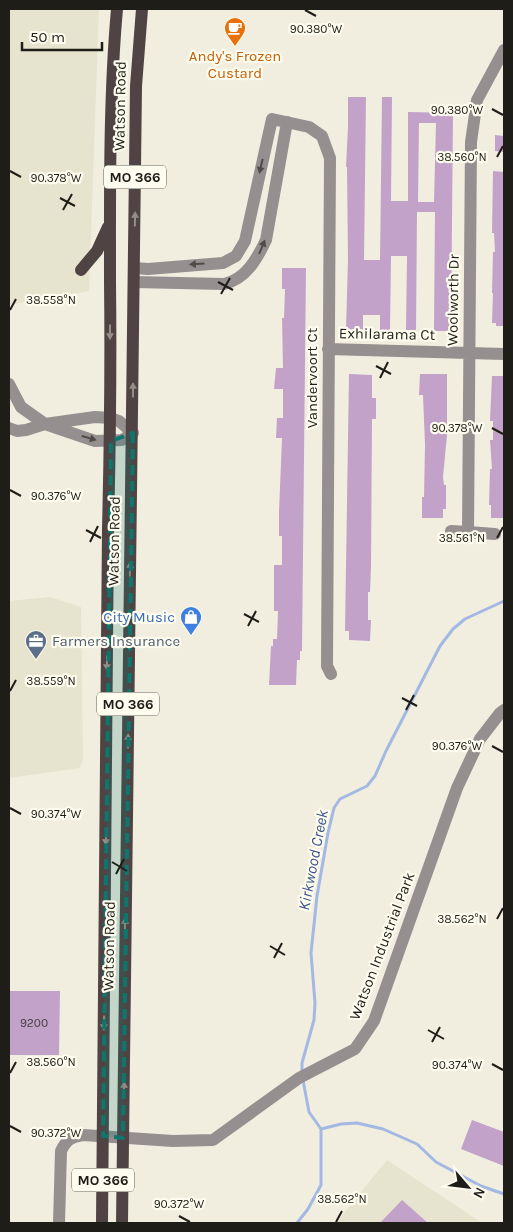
<svg xmlns="http://www.w3.org/2000/svg" width="513" height="1232" viewBox="0 0 513 1232" font-family="Karla,sans-serif">
<rect width="100%" height="100%" fill="#f1eee0"/>
<path fill="#e6e3ce" d="M 9,9 L 99,9 L 89,291 L 9,305 Z
M 50,597 L 81,607 L 83,759 L 80,768 L 9,778 L 9,601 Z
M 387,1160 L 482,1223 L 336,1223 Z"/>
<g fill="none" stroke-linecap="round" stroke-linejoin="round">
<path stroke="#a3b8e2" stroke-width="3" d="M 302,1072 L 302,1063 L 314,1020 L 315,1003 L 311,953 L 317,896 L 328,833 L 334,808 L 340,799 L 367,786 L 375,776 L 386,751 L 440,646 L 453,629 L 465,619 L 504,601
M 303,1080 L 309,1112 L 321,1129
M 297,1223 L 308,1209 L 321,1185 L 321,1129 L 341,1124 L 357,1123 L 383,1129 L 417,1144 L 436,1162 L 481,1186 L 504,1194"/>
</g>
<path fill="#c2a2c9" fill-rule="evenodd" d="M 348,97 L 366,97 L 364,260 L 380,260 L 382,97 L 392,97 L 391,201 L 408,201 L 408,112 L 453,113 L 451,331 L 434,331 L 435,212 L 417,212 L 416,330 L 406,330 L 407,256 L 391,256 L 390,330 L 380,330 L 380,315 L 363,315 L 363,330 L 346,330 L 348,260 L 347,167 L 346,167 L 348,127 ZM 419,123 L 436,123 L 434,202 L 418,202 Z
M 495,135 L 504,136 L 504,152 L 495,151 Z
M 493,171 L 504,172 L 504,326 L 496,326 L 496,323 L 492,323 L 493,293 L 492,293 L 493,252 L 495,252 L 494,233 L 492,233 Z
M 282,268 L 306,268 L 302,651 L 300,651 L 300,660 L 297,660 L 296,685 L 269,685 L 271,646 L 273,646 L 273,639 L 277,639 L 278,611 L 274,611 L 274,565 L 282,565 L 282,536 L 279,536 L 279,512 L 282,438 L 276,438 L 277,418 L 283,418 L 283,389 L 274,389 L 276,368 L 283,368 L 282,318 L 284,318 L 285,289 L 282,289 Z
M 349,374 L 372,375 L 372,398 L 376,398 L 376,419 L 372,419 L 371,567 L 370,592 L 368,592 L 368,620 L 371,620 L 370,641 L 349,640 L 349,631 L 345,631 Z
M 420,374 L 447,374 L 447,435 L 443,477 L 444,485 L 446,485 L 446,509 L 443,509 L 443,518 L 422,518 L 422,497 L 424,497 L 425,445 L 423,395 L 419,395 Z
M 492,376 L 504,376 L 504,518 L 491,518 L 491,505 L 489,505 L 490,469 L 492,469 L 490,440 L 493,440 L 493,421 L 490,421 Z
M 9,991 L 60,991 L 59,1055 L 9,1055 Z
M 472,1120 L 504,1132 L 504,1166 L 461,1149 Z
M 402,1200 L 428,1223 L 380,1223 Z"/>
<g fill="none" stroke-linecap="round" stroke-linejoin="round">
<path stroke="#968f8f" stroke-width="12" d="M 134,268 L 148,269 L 223,263 L 236,256 L 245,241 L 272,119 L 309,127 L 322,136 L 330,158 L 327,666 L 331,674
M 134,282 L 224,284 C 246,279 257,259 266,240 L 287,122
M 328,349 L 504,354
M 9,384 L 21,407 L 45,424 L 95,441 L 122,440 L 133,433 L 119,421 L 111,418 L 95,417 L 45,424 L 26,430 L 17,431 L 9,428
M 451,531 L 468,532
M 495,534 L 468,532 L 471,142 L 477,100 L 504,50
M 59,1223 L 61,1151 C 66,1140 71,1137 83,1135 L 173,1141 L 213,1140 L 299,1078 L 355,1049 L 374,1021 L 457,788 L 480,739 L 500,713 L 504,710"/>
<path stroke="#4f4443" stroke-width="12" d="M 81,270 L 97,251 L 108,227
M 102,1223 L 108,529 C 110,446 111,364 110,282 C 110,191 109,99 117,9
M 122,1223 L 136,86 L 142,9"/>
</g>
<defs><path id="oneway-solid" d="M-6-.8H1V-3.2L6.5 0L1 3.2V.8H-6Z" transform="scale(1.25)"/></defs>
<g fill="#4e4b48">
<use href="#oneway-solid" transform="translate(261 166) rotate(103)"/>
<use href="#oneway-solid" transform="translate(262 247) rotate(-67)"/>
<use href="#oneway-solid" transform="translate(197 264) rotate(177)"/>
<use href="#oneway-solid" transform="translate(89 438) rotate(16)"/>
</g>
<g fill="#958e87">
<use href="#oneway-solid" transform="translate(135 219) rotate(-89)"/>
<use href="#oneway-solid" transform="translate(110 332) rotate(90)"/>
<use href="#oneway-solid" transform="translate(133 390) rotate(-90)"/>
<use href="#oneway-solid" transform="translate(130 569) rotate(-89)"/>
<use href="#oneway-solid" transform="translate(107 663) rotate(90)"/>
<use href="#oneway-solid" transform="translate(128 741) rotate(-89)"/>
<use href="#oneway-solid" transform="translate(106 838) rotate(90)"/>
<use href="#oneway-solid" transform="translate(125 925) rotate(-89)"/>
<use href="#oneway-solid" transform="translate(104 1023) rotate(91)"/>
<use href="#oneway-solid" transform="translate(124 1089) rotate(-89)"/>
</g>
<path fill="#0f766e" fill-opacity="0.2" stroke="#0f766e" stroke-width="4" stroke-dasharray="10 6" stroke-linejoin="round" d="M 133,433 L 123,1138 L 103,1136 L 111,441 Z"/>
<path fill="none" stroke="#1e1d18" stroke-width="2" d="M 305,10 L 316,16M 492,109 L 503,115M 497,157 L 503,146M 10,171 L 21,177M 60,198 L 75,206M 63,210 L 72,194M 218,282 L 233,290M 221,294 L 230,278M 10,310 L 16,299M 376,366 L 391,374M 380,378 L 388,362M 492,428 L 503,434M 10,490 L 21,496M 86,530 L 101,538M 497,538 L 503,527M 90,542 L 98,526M 244,614 L 259,622M 248,626 L 256,611M 10,691 L 16,680M 402,698 L 417,706M 406,710 L 414,695M 492,746 L 503,752M 10,808 L 21,814M 112,862 L 127,871M 116,874 L 124,859M 497,919 L 503,908M 270,946 L 285,955M 274,958 L 282,943M 428,1030 L 444,1039M 432,1042 L 440,1027M 492,1064 L 503,1070M 10,1073 L 16,1062M 10,1126 L 21,1132M 179,1216 L 190,1222M 336,1222 L 342,1211"/>
<defs>
<g id="cafe-pin" transform="scale(1.125)"><path d="M0 17L-7.5 6A9.5 9.5 0 1 1 7.5 6Z" fill="#e8710a" stroke="#fefcee"/><path d="M-5.5-4.5H6V0H3Q3 3.5 0 3.5H-2.5Q-5.5 3.5-5.5 0ZM3-3.2v2h1.7v-2ZM-6 4.5H4V6H-6Z" fill="#fff"/></g>
<g id="shop-pin" transform="scale(1.125)"><path d="M0 17L-7.5 6A9.5 9.5 0 1 1 7.5 6Z" fill="#3f7fe0" stroke="#fefcee"/><path d="M-5-2.5h2.3a2.7 3.5 0 0 1 5.4 0H5L5.5 6h-11ZM-1.5-2.5h3a1.5 2.3 0 0 0-3 0Z" fill="#fff"/></g>
<g id="office-pin" transform="scale(1.125)"><path d="M0 17L-7.5 6A9.5 9.5 0 1 1 7.5 6Z" fill="#5c6f8a" stroke="#fefcee"/><path d="M-6-3h4V-5.5h4V-3h4V5H-6ZM-1-4.5V-3h2v-1.5ZM-6 0V1H6V0Z" fill="#fff"/></g>
</defs>
<g fill-rule="evenodd">
<use href="#cafe-pin" x="235" y="28"/>
<use href="#shop-pin" x="191" y="617"/>
<use href="#office-pin" x="36" y="641"/>
</g>
<g text-anchor="middle" dominant-baseline="central" stroke-width="4.5" stroke-linejoin="round" paint-order="stroke">
<g font-size="12" fill="#473e44">
<text x="34" y="1023">9200</text>
</g>
<g fill="#fefcee" stroke="#616058" stroke-width="1">
<rect x="104" y="165.5" width="62" height="23" rx="4"/>
<rect x="97" y="692.5" width="62" height="23" rx="4"/>
<rect x="72" y="1168.5" width="62" height="23" rx="4"/>
</g>
<g font-size="14" font-weight="bold" fill="#1e1d18">
<text x="135" y="177">MO 366</text>
<text x="128" y="704">MO 366</text>
<text x="103" y="1180">MO 366</text>
</g>
<g font-size="15" fill="#c56008" stroke="#fefcee">
<text x="235" y="56">Andy's Frozen<tspan x="235" dy="17">Custard</tspan></text>
</g>
<g font-size="15" fill="#1e1d18" stroke="#fefcee">
<text transform="translate(120 106) rotate(-89)">Watson Road</text>
<text transform="translate(453 300) rotate(-89)">Woolworth Dr</text>
<text transform="translate(387 334) rotate(1)">Exhilarama Ct</text>
<text transform="translate(312 378) rotate(-90)">Vandervoort Ct</text>
<text transform="translate(114 541) rotate(-89)">Watson Road</text>
<text transform="translate(109 946) rotate(-89)">Watson Road</text>
<text transform="translate(382 946) rotate(-69)">Watson Industrial Park</text>
</g>
<g font-size="15" fill="#366cbe" stroke="#fefcee" text-anchor="end">
<text x="175" y="617">City Music</text>
</g>
<g font-size="15" fill="#4e5e75" stroke="#fefcee" text-anchor="start">
<text x="52" y="641">Farmers Insurance</text>
</g>
<g font-size="16" font-style="italic" fill="#3c558c" stroke="#fefcee">
<text transform="translate(313 860) rotate(-79)">Kirkwood Creek</text>
</g>
</g>
<g font-size="12" text-anchor="middle" fill="#1e1d18" stroke="#fefcee" stroke-width="4.5" stroke-linejoin="round" paint-order="stroke">
<text x="316" y="33">90.380°W</text>
<text x="457" y="114">90.380°W</text>
<text x="462" y="161">38.560°N</text>
<text x="56" y="182">90.378°W</text>
<text x="51" y="304">38.558°N</text>
<text x="457" y="432">90.378°W</text>
<text x="56" y="500">90.376°W</text>
<text x="462" y="542">38.561°N</text>
<text x="51" y="685">38.559°N</text>
<text x="457" y="750">90.376°W</text>
<text x="56" y="818">90.374°W</text>
<text x="462" y="923">38.562°N</text>
<text x="51" y="1066">38.560°N</text>
<text x="457" y="1069">90.374°W</text>
<text x="56" y="1137">90.372°W</text>
<text x="342" y="1203">38.562°N</text>
<text x="179" y="1208">90.372°W</text>
</g>
<rect width="513" height="1232" fill="none" stroke="#1e1d18" stroke-width="20"/>
<g transform="translate(468 1187) rotate(118)" stroke="#fefcee" stroke-width="4" paint-order="stroke">
<path d="M0-4L9 19L0 12L-9 19Z" fill="#1e1d18"/>
<text y="-8" font-size="14" font-weight="bold" text-anchor="middle" fill="#1e1d18">N</text>
</g>
<path d="M22 42v8h80v-8" fill="none" stroke="#1e1d18" stroke-width="2.5"/>
<text x="30" y="42" font-size="15" fill="#1e1d18" stroke="#fefcee" stroke-width="4" paint-order="stroke">50 m</text>
</svg>
